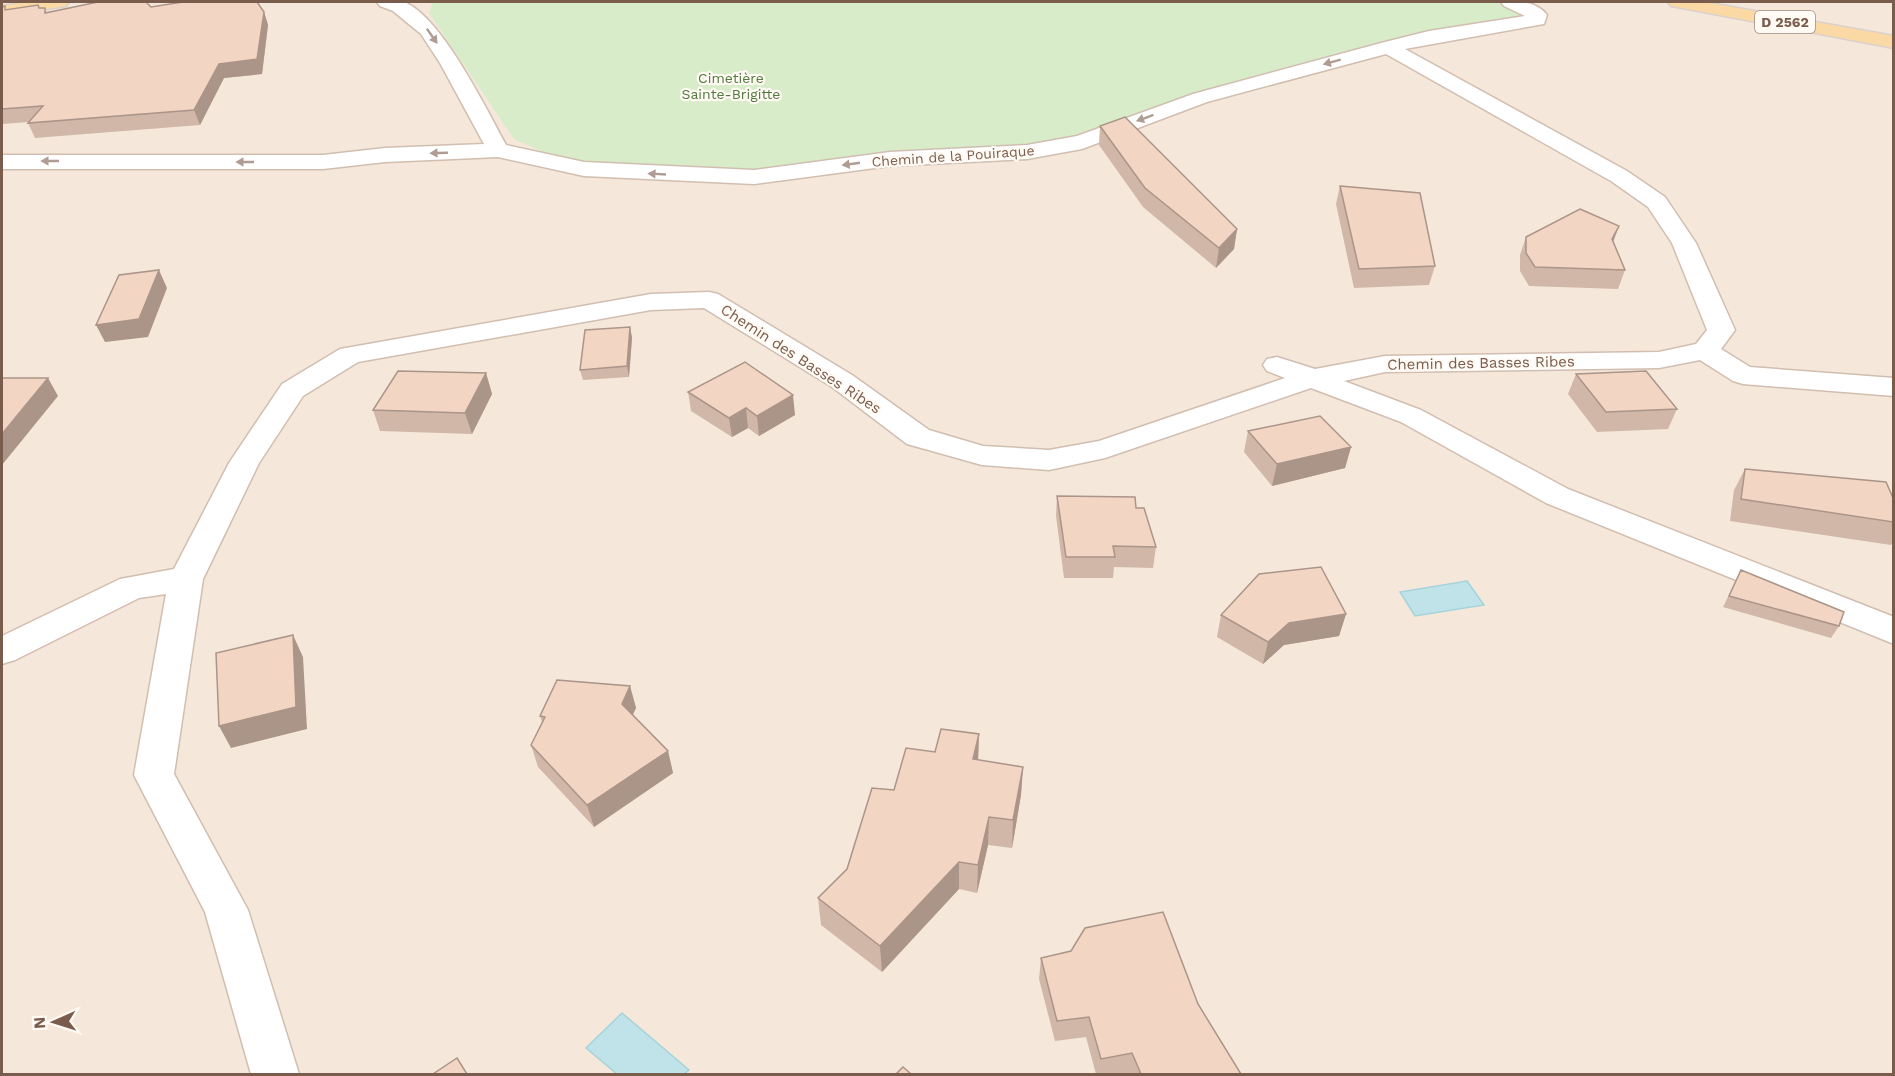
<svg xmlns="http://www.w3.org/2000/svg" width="1895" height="1076" viewBox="0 0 1895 1076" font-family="'Work Sans',sans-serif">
<rect width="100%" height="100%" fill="#fdf6ec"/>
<path fill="#f5e8da" d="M 2,2 L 1893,2 L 1893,1074 L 2,1074 Z"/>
<path fill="#d8ecc9" d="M 433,2 L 1501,2 L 1517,8 L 1520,17 L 1512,21 L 1362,49 L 1191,94 L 1081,135 L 990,150 L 754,172 L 623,168 L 556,158 L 514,139 L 429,13 Z"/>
<path fill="#bfe3e8" stroke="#a5d3da" stroke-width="1.5" d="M 1467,581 L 1484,605 L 1415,616 L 1400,592 Z
M 622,1013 L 689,1070 L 684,1074 L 617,1074 L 586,1048 Z"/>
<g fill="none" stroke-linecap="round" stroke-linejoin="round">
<g stroke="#d1beb0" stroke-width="3">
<path id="street" d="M 377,2 C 384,1 397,0 404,2 C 441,16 487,110 506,145 L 584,162 L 754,170 L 890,152 L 1027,145 L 1077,136 L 1193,94 L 1381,43 L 1429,31 L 1525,16 L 1504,6 L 1501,2 C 1516,0 1537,1 1547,15 L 1544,24 L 1405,49 L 1627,171 L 1665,197 L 1696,243 L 1735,330 L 1721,349 L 1750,367 L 1894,378 L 1894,396 L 1743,384 L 1733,381 L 1700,360 L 1659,368 L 1385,372 L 1344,381 L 1421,410 L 1568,489 L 1894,617 L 1894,644 L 1546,503 L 1401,422 L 1311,388 L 1105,458 L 1049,470 L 982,465 L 907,444 L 832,387 L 704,308 L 651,310 L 358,362 L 303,396 L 259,463 L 203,579 L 174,774 L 248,910 L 299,1074 L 251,1074 L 205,912 L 134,775 L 166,594 L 139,598 L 15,660 L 2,664 L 2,636 L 120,579 L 174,569 L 229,463 L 282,384 L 340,349 L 651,294 L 709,292 L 718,294 L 852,375 L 929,430 L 983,446 L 1049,450 L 1099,441 L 1285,378 L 1267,371 L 1263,365 L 1267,359 L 1277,357 L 1315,369 L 1385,356 L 1659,352 L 1696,344 L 1707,330 L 1672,243 L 1648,207 L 1611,181 L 1386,54 L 1207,102 L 1082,149 L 1027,159 L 890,166 L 754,184 L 584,176 L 498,157 L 385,162 L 323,169 L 2,169 L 2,155 L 323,155 L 385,148 L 484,144 L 440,63 L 421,34 L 393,11 L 380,6 Z"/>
</g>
<g stroke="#dad1cd" stroke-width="3">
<path id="primary" d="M 28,2 L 69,2 L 66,6 L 60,7 L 2,16 L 2,6 Z
M 1668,2 L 1704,2 L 1894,36 L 1894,48 L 1677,7 L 1671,6 Z"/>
</g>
<use href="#street" fill="#fff" fill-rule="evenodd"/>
<use href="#primary" fill="#fbd9a5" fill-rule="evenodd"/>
</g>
<path fill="#d1b7a8" d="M 38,5 L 40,8 L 47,12 L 151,7 L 264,12 L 268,25 L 262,74 L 224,78 L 200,125 L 35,138 L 28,123 L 29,122 L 2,124 L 2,7 L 7,10 Z
M 1100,126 L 1237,229 L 1234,249 L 1216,268 L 1143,207 L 1099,145 Z
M 1340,186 L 1435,266 L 1429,285 L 1354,288 L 1336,204 Z
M 1526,237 L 1613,243 L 1625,270 L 1618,289 L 1529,286 L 1520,271 L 1520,255 Z
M 630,327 L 632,338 L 629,377 L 583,380 L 580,370 Z
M 486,373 L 492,394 L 472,434 L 380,431 L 373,410 Z
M 1576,374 L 1677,409 L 1668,429 L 1597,432 L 1568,394 Z
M 688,392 L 795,415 L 759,436 L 748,428 L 732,437 L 691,411 Z
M 1248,431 L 1351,447 L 1345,468 L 1272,486 L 1244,452 Z
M 1745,469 L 1893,498 L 1893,541 L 1891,545 L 1730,521 L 1734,490 Z
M 1057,496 L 1136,508 L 1156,547 L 1153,568 L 1114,567 L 1113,578 L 1064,578 L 1056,516 Z
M 1741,570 L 1839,626 L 1831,638 L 1723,607 Z
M 1346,614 L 1339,636 L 1284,645 L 1263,664 L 1217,637 L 1221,615 Z
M 630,686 L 636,708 L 633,715 L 668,751 L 673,773 L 594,827 L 538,767 L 531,745 L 542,722 L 540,716 Z
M 979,734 L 978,760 L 1023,767 L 1021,795 L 1012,848 L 988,845 L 977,893 L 959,889 L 882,972 L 821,925 L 818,898 L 847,869 L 894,790 Z
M 1041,958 L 1198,1004 L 1241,1074 L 1128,1074 L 1128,1073 L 1121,1074 L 1096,1074 L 1086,1037 L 1055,1041 L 1039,979 Z"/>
<path fill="#aa9588" d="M 264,12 L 268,25 L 262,74 L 224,78 L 200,125 L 194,110 L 219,64 Z
M 1619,226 L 1612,245 L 1612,239 Z
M 1237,229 L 1234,249 L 1216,268 L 1219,248 Z
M 159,270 L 167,288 L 148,337 L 105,342 L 96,325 Z
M 630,327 L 632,338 L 629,377 L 627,366 Z
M 486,373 L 492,394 L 472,434 L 465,413 Z
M 48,378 L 58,396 L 2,465 L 2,434 Z
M 793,395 L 795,415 L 759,436 L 757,416 Z
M 746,408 L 748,428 L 732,437 L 729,418 Z
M 1351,447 L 1345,468 L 1272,486 L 1277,464 Z
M 1346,614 L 1339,636 L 1284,645 L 1263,664 L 1268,642 L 1289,623 Z
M 293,635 L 303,657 L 307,729 L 231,748 L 219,726 Z
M 630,686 L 636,708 L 627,726 L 622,704 Z
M 979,734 L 978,762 L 973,759 Z
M 668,751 L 673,773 L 594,827 L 587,805 Z
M 1023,767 L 1021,795 L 1012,848 L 1013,820 Z
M 989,817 L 988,845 L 977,893 L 978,865 Z
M 959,862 L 959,889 L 882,972 L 880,946 Z"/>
<path fill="#f3d5c3" stroke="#aa9588" stroke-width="1.5" d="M 98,2 L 146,2 L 151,7 L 183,2 L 257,2 L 264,12 L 257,59 L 219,64 L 194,110 L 28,123 L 43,106 L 2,109 L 2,7 L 5,6 L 5,10 L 38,5 L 39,8 L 45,8 L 45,13 Z
M 1125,117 L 1237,229 L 1219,248 L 1145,188 L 1100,126 Z
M 1340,186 L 1420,193 L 1435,266 L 1359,269 Z
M 1580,209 L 1619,226 L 1612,239 L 1625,270 L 1535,267 L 1526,253 L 1526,237 Z
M 159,270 L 139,319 L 96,325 L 119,275 Z
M 630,327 L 627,366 L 580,370 L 585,330 Z
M 745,362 L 793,395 L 757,416 L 746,408 L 729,418 L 688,392 Z
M 398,371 L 486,373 L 465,413 L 373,410 Z
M 1646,371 L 1677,409 L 1606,412 L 1576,374 Z
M 2,378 L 48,378 L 2,434 Z
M 1320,416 L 1351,447 L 1277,464 L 1248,431 Z
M 1745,469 L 1886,482 L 1893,498 L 1893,522 L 1741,499 Z
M 1057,496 L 1135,497 L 1136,508 L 1144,508 L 1156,547 L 1113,546 L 1115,557 L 1066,557 Z
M 1321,567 L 1346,614 L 1289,623 L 1268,642 L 1221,615 L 1259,574 Z
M 1741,570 L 1844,612 L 1839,626 L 1729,596 Z
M 293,635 L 296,707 L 219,726 L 216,653 Z
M 557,680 L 630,686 L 622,704 L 668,751 L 587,805 L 531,745 L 545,717 L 540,716 Z
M 941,729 L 979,734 L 973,759 L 1023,767 L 1013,820 L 989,817 L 978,865 L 959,862 L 880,946 L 818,898 L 847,869 L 872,788 L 894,790 L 906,748 L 935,752 Z
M 1163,912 L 1198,1004 L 1241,1074 L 1141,1074 L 1132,1053 L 1101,1059 L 1089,1017 L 1057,1021 L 1041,958 L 1071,951 L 1085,928 Z
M 457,1058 L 467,1074 L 433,1074 Z
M 903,1067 L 911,1074 L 896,1074 Z"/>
<defs><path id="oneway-solid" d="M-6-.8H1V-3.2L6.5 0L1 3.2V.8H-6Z" transform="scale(1.5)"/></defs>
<g fill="#af9d94">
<use href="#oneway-solid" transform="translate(432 36) rotate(55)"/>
<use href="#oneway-solid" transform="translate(1332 62) rotate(165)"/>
<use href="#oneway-solid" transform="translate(1145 118) rotate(160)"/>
<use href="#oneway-solid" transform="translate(439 153) rotate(178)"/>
<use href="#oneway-solid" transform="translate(50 161) rotate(-180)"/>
<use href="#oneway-solid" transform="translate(245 162) rotate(-180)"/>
<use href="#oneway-solid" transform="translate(851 164) rotate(172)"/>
<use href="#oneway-solid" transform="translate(657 174) rotate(-177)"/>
</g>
<g text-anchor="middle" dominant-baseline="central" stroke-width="4.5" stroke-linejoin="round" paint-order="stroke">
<rect fill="#fffaf3" stroke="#a28b7f" stroke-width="1.5" x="1755" y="11" width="60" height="22" rx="4.5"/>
<g font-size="14" font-weight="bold" fill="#7a5c4d">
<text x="1785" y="22">D 2562</text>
</g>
<g font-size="14" fill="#537a41" stroke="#fffaf3">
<text x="731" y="78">Cimetière<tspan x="731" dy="16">Sainte-Brigitte</tspan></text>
</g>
<g font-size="14" fill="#7a5c4d" stroke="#fffaf3">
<text transform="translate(953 156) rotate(-4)">Chemin de la Pouiraque</text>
</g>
<g font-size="15" fill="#7a5c4d" stroke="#fffaf3">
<text transform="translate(801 359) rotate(33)">Chemin des Basses Ribes</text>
<text transform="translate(1481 363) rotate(-1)">Chemin des Basses Ribes</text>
</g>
</g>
<rect width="1895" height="1076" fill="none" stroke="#7a5c4d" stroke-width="6"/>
<g transform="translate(54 1022) rotate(267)" stroke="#fffaf3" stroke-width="4.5" paint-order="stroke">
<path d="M0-4.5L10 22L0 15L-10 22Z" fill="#7a5c4d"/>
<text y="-9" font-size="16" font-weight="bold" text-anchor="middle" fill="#7a5c4d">N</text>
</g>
</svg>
